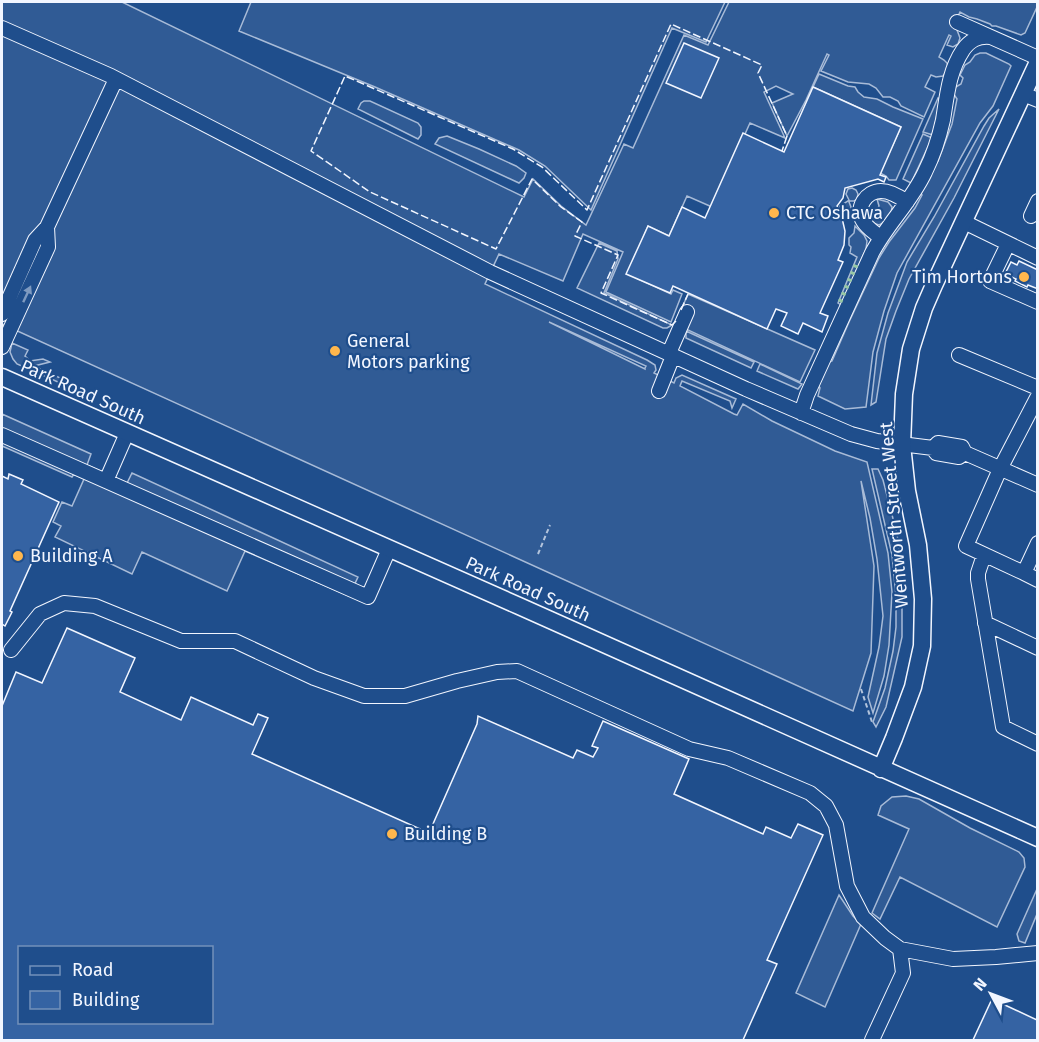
<svg xmlns="http://www.w3.org/2000/svg" width="1039" height="1042" viewBox="0 0 1039 1042" font-family="'Fira Sans',sans-serif">
<rect width="100%" height="100%" fill="#1f4e8c"/>
<path fill="#305b95" stroke="#a8bbd7" stroke-width="1.5" fill-rule="evenodd" d="M 2,2 L 122,2 L 524,197 L 533,179 L 561,206 L 586,225 L 624,144 L 633,148 L 684,35 L 708,45 L 729,2 L 1037,2 L 1037,7 L 1025,33 L 1021,35 L 996,26 L 992,26 L 990,24 L 977,19 L 969,17 L 960,12 L 953,27 L 957,30 L 960,38 L 958,44 L 953,47 L 947,45 L 951,36 L 949,35 L 939,57 L 944,60 L 947,63 L 948,69 L 943,76 L 936,77 L 931,75 L 925,87 L 935,92 L 924,117 L 901,106 L 898,101 L 890,97 L 883,97 L 876,88 L 869,84 L 848,82 L 821,71 L 829,55 L 827,54 L 806,100 L 787,136 L 772,103 L 793,94 L 776,86 L 764,92 L 785,138 L 750,123 L 712,207 L 687,196 L 669,236 L 648,226 L 628,274 L 671,294 L 673,290 L 682,294 L 671,322 L 606,292 L 623,252 L 583,234 L 563,281 L 499,254 L 485,284 L 647,360 L 655,365 L 656,370 L 654,373 L 674,383 L 676,378 L 682,375 L 736,399 L 732,408 L 730,401 L 682,381 L 680,386 L 734,414 L 737,415 L 743,404 L 772,421 L 835,451 L 867,462 L 888,553 L 892,592 L 889,645 L 884,676 L 873,713 L 868,697 L 879,647 L 883,616 L 877,559 L 870,518 L 861,481 L 874,566 L 871,653 L 853,711 L 2,324 ZM 549,322 L 646,366 L 645,368 L 645,369 Z
M 251,2 L 725,2 L 706,42 L 672,28 L 591,210 L 545,166 L 519,150 L 375,87 L 239,31 Z
M 980,53 L 986,53 L 1009,64 L 1011,66 L 993,106 L 980,123 L 897,273 L 884,311 L 873,352 L 866,407 L 845,409 L 818,396 L 820,388 L 818,385 L 829,362 L 832,361 L 849,322 L 879,258 L 889,242 L 915,208 L 922,195 L 921,193 L 932,168 L 938,161 L 952,124 L 957,99 L 953,93 L 954,88 L 961,84 L 963,78 L 960,75 L 965,65 L 970,62 L 975,55 Z
M 819,74 L 848,86 L 855,87 L 858,92 L 864,97 L 877,99 L 893,107 L 923,119 L 896,180 L 889,180 L 886,176 L 880,173 L 901,127 L 813,87 Z
M 938,98 L 940,99 L 933,135 L 923,132 Z
M 364,101 L 370,101 L 418,123 L 421,127 L 421,135 L 418,139 L 358,109 L 361,103 Z
M 999,109 L 954,198 L 909,279 L 896,311 L 886,339 L 876,402 L 871,405 L 877,353 L 888,313 L 907,262 L 934,217 L 984,126 L 989,118 Z
M 923,134 L 932,138 L 911,183 L 903,179 Z
M 447,136 L 479,149 L 516,166 L 526,173 L 524,178 L 519,183 L 435,144 L 439,138 Z
M 852,188 L 856,190 L 858,194 L 857,199 L 854,201 L 850,201 L 849,202 L 851,207 L 851,213 L 845,215 L 842,213 L 840,206 L 848,201 L 849,200 L 846,194 L 848,189 Z
M 877,199 L 888,202 L 892,207 L 891,213 L 883,223 L 879,225 L 873,223 L 869,219 L 874,216 L 879,206 Z
M 855,226 L 864,235 L 867,241 L 866,249 L 841,305 L 838,303 L 857,257 L 850,253 L 851,247 L 849,245 L 849,238 L 854,233 Z
M 599,243 L 617,251 L 618,259 L 604,293 L 672,325 L 667,328 L 663,328 L 577,288 Z
M 688,294 L 815,350 L 800,382 L 675,324 Z
M 686,331 L 754,362 L 751,368 L 686,338 Z
M 12,343 L 28,350 L 25,356 L 30,361 L 43,359 L 50,362 L 34,366 L 69,382 L 67,386 L 17,364 L 13,359 L 10,352 Z
M 760,364 L 802,384 L 798,389 L 757,371 Z
M 2,414 L 91,454 L 87,465 L 127,483 L 132,473 L 358,577 L 349,596 L 245,551 L 227,591 L 142,552 L 132,574 L 55,537 L 61,526 L 53,522 L 62,502 L 72,506 L 84,479 L 74,474 L 72,477 L 2,446 Z
M 872,469 L 878,469 L 883,480 L 897,534 L 902,573 L 902,637 L 886,707 L 876,727 L 873,722 L 885,688 L 893,651 L 896,627 L 896,596 L 892,555 Z
M 906,796 L 919,799 L 970,828 L 1019,852 L 1024,858 L 1025,867 L 997,927 L 900,877 L 880,919 L 872,913 L 909,829 L 878,815 L 881,806 L 892,797 Z
M 1037,889 L 1037,914 L 1025,943 L 1019,941 L 1017,934 Z
M 839,895 L 853,916 L 861,924 L 825,1007 L 796,993 Z"/>
<path fill="#3563a3" stroke="#f2f6ff" stroke-width="1.5" fill-rule="evenodd" d="M 684,43 L 719,58 L 701,98 L 666,83 Z
M 813,87 L 901,127 L 880,175 L 886,177 L 884,182 L 878,179 L 845,188 L 843,198 L 837,206 L 842,218 L 845,231 L 844,245 L 838,260 L 843,262 L 820,313 L 828,316 L 822,332 L 803,323 L 798,334 L 781,326 L 787,313 L 776,309 L 767,329 L 673,286 L 670,293 L 626,274 L 648,226 L 669,236 L 682,207 L 705,218 L 743,133 L 784,152 Z
M 1019,261 L 1038,270 L 1038,289 L 1028,285 L 1027,287 L 1015,281 L 1016,279 L 1005,274 L 1011,262 L 1017,265 Z
M 9,474 L 23,480 L 21,484 L 59,502 L 10,611 L 12,612 L 5,626 L 2,624 L 2,476 L 8,479 Z
M 67,628 L 135,658 L 120,692 L 181,720 L 191,697 L 253,725 L 258,714 L 268,718 L 252,754 L 429,833 L 477,724 L 478,716 L 573,758 L 577,750 L 593,757 L 598,748 L 592,746 L 603,721 L 689,759 L 674,794 L 763,834 L 766,827 L 791,838 L 798,824 L 823,835 L 767,960 L 777,964 L 743,1040 L 2,1040 L 2,706 L 16,672 L 42,683 ZM 20,948 L 212,948 L 212,1022 L 20,1022 Z
M 992,999 L 1037,1020 L 1038,1018 L 1038,1040 L 973,1040 Z"/>
<g fill="none" stroke-linecap="round" stroke-linejoin="round">
<g stroke="#f2f6ff" stroke-width="16">
<path id="minor" d="M 957,22 L 1038,58
M 2,28 L 111,76 L 490,272 L 746,389 L 851,434 L 877,441 L 933,448
M 1023,94 L 1038,100
M 1031,216 L 1038,201
M 964,222 L 1038,258
M 880,237 C 874,232 867,228 863,221 C 855,208 866,191 881,191 C 891,191 900,197 907,202
M 1008,244 L 990,281 L 1038,302
M 2,314 L 35,240 L 47,227 L 116,79
M 2,347 L 48,247 L 47,227
M 669,353 L 687,312
M 959,355 L 1038,388
M 659,391 L 673,356
M 801,413 L 807,395 L 872,253 C 887,224 911,202 925,172 C 933,156 939,138 943,120 C 947,95 949,71 963,50 C 970,40 978,36 990,37
M 2,435 L 368,597 L 389,549
M 965,453 L 959,457 L 936,453 L 933,448 L 938,443 L 962,447 L 965,453 L 1038,485
M 106,481 L 127,433
M 1038,543 L 1024,573 L 1038,580
M 984,555 L 978,573 L 978,579 L 1003,727 L 1038,744
M 1024,573 L 966,546 L 1000,469 L 1038,396
M 985,623 L 1038,648
M 11,650 L 40,614 L 64,603 L 95,606 L 181,641 L 235,641 L 314,678 L 364,696 L 405,696 L 457,681 L 497,672 L 517,671 L 689,749 L 728,758 L 810,793 L 826,806 L 836,825 L 847,886 L 863,917 L 885,938 L 900,949 L 903,973 L 872,1040
M 900,949 L 953,959 L 996,957 L 1038,953"/>
</g>
<g stroke="#f2f6ff" stroke-width="19">
<path id="major" d="M 2,377 L 519,606 L 1038,838
M 881,769 L 894,738 L 913,687 L 922,646 L 923,599 L 918,545 L 907,491 L 902,445 L 904,394 L 911,349 L 924,308 L 934,285 L 1038,62"/>
</g>
<path stroke="#b3c4dc" stroke-width="2" stroke-dasharray="4.5 3" stroke-linecap="butt" d="M 538,554 L 550,525
M 861,689 L 872,722"/>
<use href="#minor" stroke="#1f4e8c" stroke-width="14"/>
<use href="#major" stroke="#1f4e8c" stroke-width="16"/>
<path stroke="#97c8a6" stroke-width="4.5" stroke-dasharray="3 4.5" stroke-linecap="butt" d="M 840,302 L 857,263"/>
<path stroke="#f2f6ff" stroke-width="1.5" stroke-dasharray="8 3" stroke-linecap="butt" d="M 681,310 L 688,294
M 676,321 L 672,325 L 601,293 L 618,255 L 575,236 L 582,222 L 561,207 L 532,179 L 496,249 L 370,192 L 311,151 L 345,76 L 513,149 L 542,167 L 587,210 L 671,24 L 762,65 L 758,73 L 787,136 L 782,151"/>
</g>
<defs><path id="oneway-solid" d="M-6-.8H1V-3.2L6.5 0L1 3.2V.8H-6Z" transform="scale(1.5)"/></defs>
<use fill="#7e9ac0" href="#oneway-solid" transform="translate(27 294) rotate(-65)"/>
<g fill="#ffb74d" stroke="#1f4e8c" stroke-width="2">
<circle cx="774" cy="213" r="6"/>
<circle cx="1024" cy="277" r="6"/>
<circle cx="335" cy="351" r="6"/>
<circle cx="18" cy="556" r="6"/>
<circle cx="392" cy="834" r="6"/>
</g>
<g text-anchor="middle" dominant-baseline="central" stroke-width="4.5" stroke-linejoin="round" paint-order="stroke">
<g font-size="18" fill="#f2f6ff" stroke="#1f4e8c" text-anchor="start">
<text x="786" y="213">CTC Oshawa</text>
<text x="1012" y="277" text-anchor="end">Tim Hortons</text>
<text x="347" y="341">General<tspan x="347" dy="21">Motors parking</tspan></text>
<text x="30" y="556">Building A</text>
<text x="404" y="834">Building B</text>
</g>
<g font-size="18" fill="#f2f6ff" stroke="#1f4e8c">
<text transform="translate(83 392) rotate(24)">Park Road South</text>
<text transform="translate(894 515) rotate(-95)">Wentworth Street West</text>
<text transform="translate(528 589) rotate(24)">Park Road South</text>
</g>
</g>
<rect width="1039" height="1042" fill="none" stroke="#f2f6ff" stroke-width="6"/>
<rect x="18" y="946" width="195" height="78" fill="#1f4e8c" stroke="#7391ba" stroke-width="1.5"/>
<rect x="30" y="966" width="30" height="9" fill="#1f4e8c" stroke="#7391ba" stroke-width="1.5"/>
<text x="72" y="976" font-size="18" fill="#f2f6ff">Road</text>
<rect x="30" y="991" width="30" height="18" fill="#3563a3" stroke="#7391ba" stroke-width="1.5"/>
<text x="72" y="1006" font-size="18" fill="#f2f6ff">Building</text>
<g transform="translate(991 994) rotate(311)" stroke="#1f4e8c" stroke-width="4.5" paint-order="stroke">
<path d="M0-4.5L10 22L0 15L-10 22Z" fill="#f2f6ff"/>
<text y="-9" font-size="16" font-weight="bold" text-anchor="middle" fill="#f2f6ff">N</text>
</g>
</svg>
